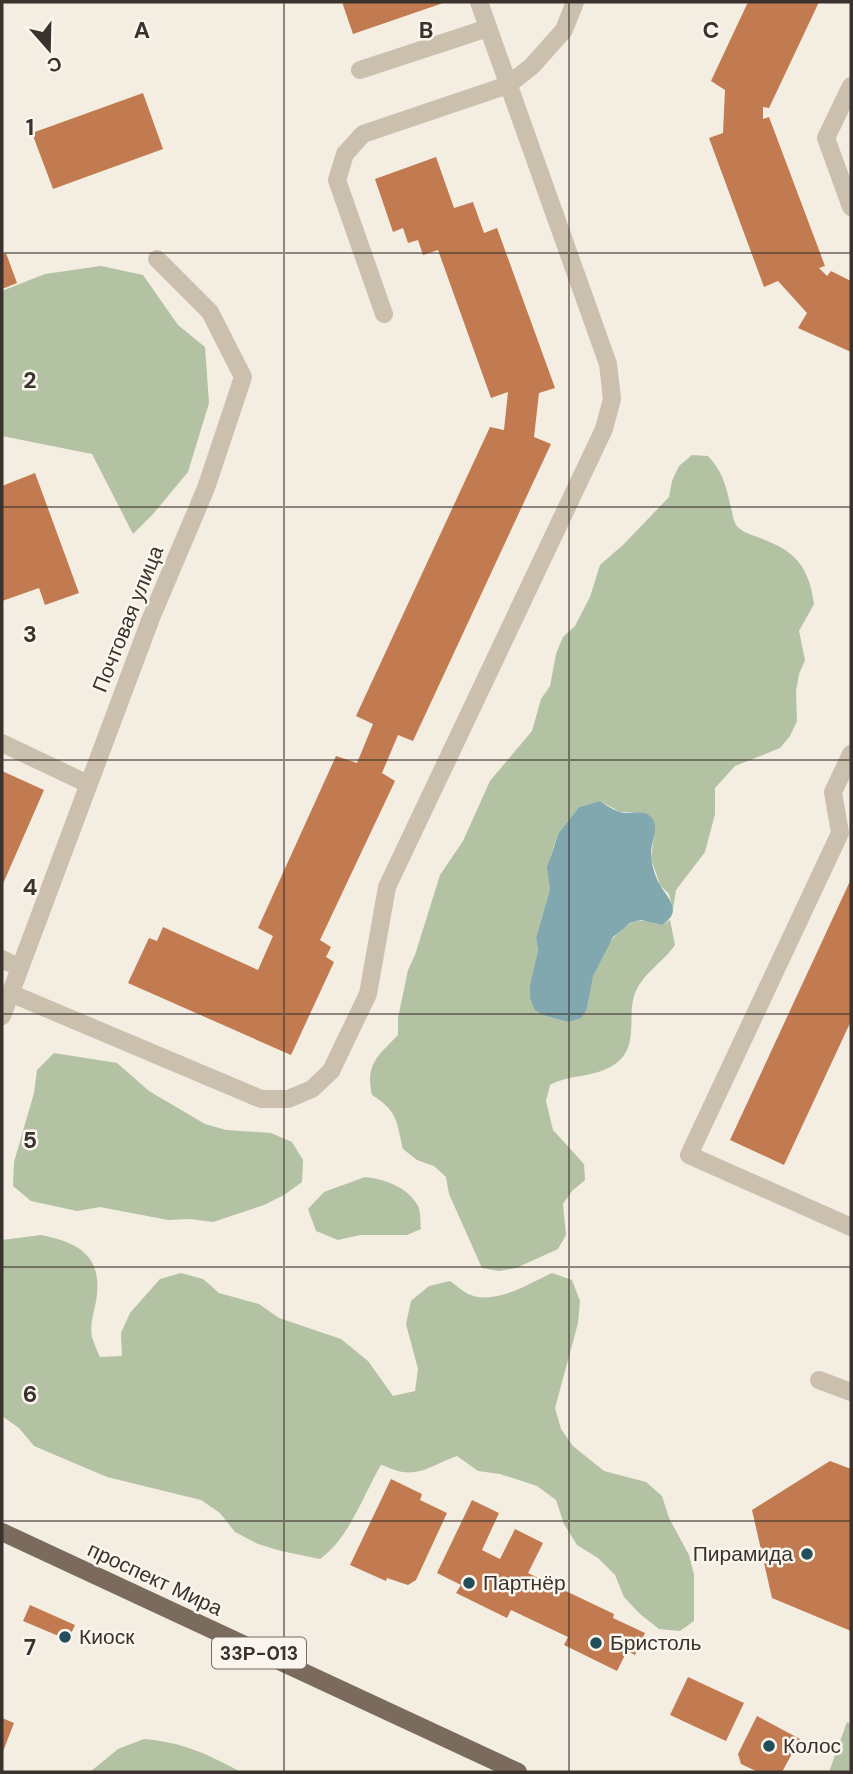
<svg xmlns="http://www.w3.org/2000/svg" width="853" height="1774" viewBox="0 0 853 1774" font-family="'DM Sans',sans-serif">
<rect width="100%" height="100%" fill="#f3ede2"/>
<path fill="#b3c2a2" d="M 101,266 L 143,275 L 178,325 L 205,347 L 209,403 L 188,472 L 153,514 L 133,534 L 92,454 L 2,436 L 2,291 L 45,274 Z
M 692,455 L 708,456 C 722,471 726,485 730,504 C 732,510 733,520 736,525 C 741,532 752,535 760,538 C 795,551 809,566 814,604 L 799,631 L 805,660 L 799,674 L 796,691 L 797,721 L 790,736 L 780,748 L 735,766 L 715,788 L 715,814 L 705,852 L 676,890 L 673,909 L 669,894 L 660,885 L 656,873 L 651,859 L 654,836 L 641,812 L 620,812 L 600,801 L 579,807 L 558,834 L 554,845 L 548,867 L 550,889 L 536,938 L 538,951 L 530,998 L 546,1016 L 568,1022 L 587,1009 C 590,998 589,987 593,976 C 599,957 618,922 640,921 C 647,920 655,924 662,925 L 670,920 L 675,945 C 664,961 644,973 636,991 C 625,1014 642,1049 612,1066 C 592,1078 570,1074 550,1085 L 546,1101 L 553,1130 L 584,1164 L 585,1180 L 572,1191 L 563,1204 L 566,1235 L 558,1249 L 516,1268 L 499,1271 L 482,1268 L 449,1194 L 446,1177 L 434,1166 L 417,1160 L 403,1149 C 396,1121 399,1112 372,1095 C 365,1064 378,1056 398,1035 L 398,1018 L 408,970 L 415,955 L 440,875 L 463,841 L 490,781 L 532,731 L 541,699 L 550,686 L 556,654 L 563,637 L 575,626 L 590,597 L 600,565 L 624,544 L 669,497 L 672,481 L 679,466 Z
M 54,1053 L 117,1063 L 149,1091 L 205,1124 L 226,1130 L 271,1133 L 292,1142 L 303,1160 L 302,1182 L 284,1195 L 264,1205 L 213,1222 L 190,1219 L 168,1220 L 100,1207 L 77,1211 L 31,1201 L 13,1186 L 14,1162 L 34,1093 L 37,1070 Z
M 365,1177 C 384,1179 408,1187 418,1206 C 421,1212 420,1222 421,1229 L 407,1235 L 360,1235 L 338,1240 L 316,1231 L 308,1209 L 324,1192 Z
M 41,1235 C 75,1242 101,1253 97,1294 C 96,1308 89,1322 92,1337 C 94,1343 97,1351 100,1357 L 122,1356 L 121,1333 L 130,1313 L 160,1279 L 181,1273 L 203,1279 L 219,1293 L 259,1304 L 279,1318 L 341,1339 L 368,1361 L 393,1396 L 415,1391 L 418,1369 L 406,1324 L 411,1301 L 429,1286 L 450,1281 C 456,1285 462,1291 468,1294 C 495,1306 528,1284 552,1273 L 572,1280 L 580,1301 L 578,1323 L 555,1408 L 561,1429 L 573,1446 L 604,1471 L 646,1482 L 662,1496 L 669,1518 L 689,1555 L 694,1575 L 694,1621 L 680,1631 L 659,1629 L 640,1614 L 624,1597 L 615,1575 L 598,1558 L 577,1545 L 564,1524 L 556,1500 L 537,1486 L 500,1474 L 478,1471 L 457,1456 C 439,1462 422,1475 403,1472 C 395,1471 388,1467 381,1465 C 362,1497 350,1537 320,1559 L 281,1551 L 258,1544 L 235,1532 L 220,1513 L 201,1500 L 107,1477 L 34,1446 L 19,1428 L 2,1416 L 2,1240 Z
M 847,1722 L 851,1724 L 851,1772 L 829,1772 Z
M 144,1739 C 185,1743 205,1753 241,1772 L 90,1772 L 118,1749 Z"/>
<path fill="#81a7af" d="M 600,801 C 606,805 613,810 620,812 C 629,815 643,808 651,817 C 660,826 651,842 651,853 C 651,863 655,877 660,885 C 669,900 683,911 662,925 L 641,920 L 630,923 L 613,937 L 593,976 L 587,1009 L 581,1018 L 568,1022 L 546,1016 L 535,1010 L 530,998 L 530,986 L 538,951 L 536,938 L 550,889 L 547,867 L 551,856 L 558,834 L 579,807 Z"/>
<path fill="#c27b51" d="M 342,2 L 446,2 L 353,34 Z
M 748,2 L 819,2 L 769,108 L 763,107 L 763,119 L 769,117 L 825,266 L 819,268 L 827,276 L 831,271 L 851,281 L 851,352 L 798,328 L 807,313 L 778,281 L 764,287 L 709,138 L 723,133 L 725,90 L 711,81 Z
M 143,93 L 163,149 L 53,189 L 32,133 Z
M 436,157 L 454,208 L 473,202 L 484,233 L 497,228 L 555,388 L 539,393 L 534,437 L 551,444 L 413,741 L 398,735 L 382,773 L 395,781 L 320,940 L 331,947 L 326,957 L 334,962 L 291,1055 L 128,983 L 149,938 L 157,941 L 163,927 L 258,970 L 273,936 L 258,928 L 336,756 L 357,763 L 373,724 L 356,716 L 490,427 L 504,430 L 508,392 L 491,398 L 438,250 L 423,255 L 418,240 L 408,243 L 403,228 L 393,232 L 375,179 Z
M 6,253 L 17,283 L 2,289 L 2,255 Z
M 35,473 L 79,593 L 45,605 L 39,588 L 2,601 L 2,486 Z
M 2,771 L 44,790 L 2,886 Z
M 851,879 L 851,1021 L 784,1165 L 730,1140 Z
M 830,1461 L 851,1469 L 851,1631 L 772,1598 L 752,1510 Z
M 391,1479 L 422,1494 L 420,1500 L 447,1513 L 416,1580 L 408,1585 L 387,1578 L 386,1581 L 350,1565 Z
M 472,1500 L 499,1513 L 482,1550 L 500,1559 L 515,1529 L 543,1543 L 528,1573 L 614,1614 L 613,1618 L 645,1633 L 635,1655 L 627,1651 L 617,1671 L 564,1645 L 568,1637 L 511,1610 L 507,1618 L 456,1593 L 461,1585 L 437,1573 Z
M 30,1605 L 75,1625 L 68,1640 L 23,1621 Z
M 688,1677 L 744,1703 L 726,1741 L 670,1715 Z
M 757,1716 L 800,1739 L 782,1772 L 758,1772 L 741,1764 L 738,1754 Z
M 2,1718 L 14,1723 L 2,1754 Z"/>
<g fill="none" stroke-linecap="round" stroke-linejoin="round">
<path stroke="#cbbfad" stroke-width="18" d="M 360,70 L 488,28
M 851,86 L 826,138 L 851,207
M 384,314 L 337,180 L 345,154 L 363,134 L 508,85 L 532,66 L 564,30 L 575,2
M 2,743 L 88,784
M 851,754 L 833,792 L 840,833 L 689,1155 L 851,1227
M 2,959 L 20,968
M 10,993 L 261,1099 L 288,1099 L 312,1089 L 331,1071 L 368,994 L 387,887 L 604,429 L 612,399 L 608,364 L 479,2
M 2,1016 L 151,618 L 206,488 L 243,377 L 210,312 L 157,259
M 819,1380 L 851,1392"/>
<path stroke="#7b6b5d" stroke-width="18" d="M 2,1532 L 518,1772"/>
</g>
<path fill="none" stroke="#3a322c" stroke-width="2" stroke-opacity="0.55" d="M 284,2 L 284,1772M 569,2 L 569,1772M 2,253 L 851,253M 2,507 L 851,507M 2,760 L 851,760M 2,1014 L 851,1014M 2,1267 L 851,1267M 2,1521 L 851,1521"/>
<g fill="#224f5b" stroke="#faf6ee" stroke-width="2.5">
<circle cx="807" cy="1554" r="7"/>
<circle cx="469" cy="1583" r="7"/>
<circle cx="65" cy="1637" r="7"/>
<circle cx="596" cy="1643" r="7"/>
<circle cx="769" cy="1746" r="7"/>
</g>
<g text-anchor="middle" dominant-baseline="central" stroke-width="5" stroke-linejoin="round" paint-order="stroke">
<rect fill="#faf6ee" stroke="#746d66" stroke-width="2" x="212" y="1637.5" width="94" height="31" rx="5"/>
<g font-size="19" font-weight="bold" fill="#3a322c">
<text x="259" y="1653">33Р-013</text>
</g>
<g font-size="21" fill="#3a322c" stroke="#faf6ee">
<text transform="translate(128 619) rotate(-68)">Почтовая улица</text>
<text transform="translate(155 1579) rotate(25)">проспект Мира</text>
</g>
<g font-size="21" fill="#3a322c" stroke="#faf6ee" text-anchor="start">
<text x="793" y="1554" text-anchor="end">Пирамида</text>
<text x="483" y="1583">Партнёр</text>
<text x="79" y="1637">Киоск</text>
<text x="610" y="1643">Бристоль</text>
<text x="783" y="1746">Колос</text>
</g>
</g>
<g font-size="23" text-anchor="middle" font-weight="bold" fill="#3a322c" stroke="#faf6ee" stroke-width="5" stroke-linejoin="round" paint-order="stroke">
<text x="142" y="38">A</text>
<text x="426" y="38">B</text>
<text x="711" y="38">C</text>
<text x="30" y="135">1</text>
<text x="30" y="388">2</text>
<text x="30" y="642">3</text>
<text x="30" y="895">4</text>
<text x="30" y="1148">5</text>
<text x="30" y="1402">6</text>
<text x="30" y="1655">7</text>
</g>
<rect width="853" height="1774" fill="none" stroke="#3a322c" stroke-width="7"/>
<g transform="translate(49 49) rotate(160)" stroke="#faf6ee" stroke-width="5" paint-order="stroke">
<path d="M0-5L12 26L0 18L-12 26Z" fill="#3a322c"/>
<text y="-10" font-size="19" font-weight="bold" text-anchor="middle" fill="#3a322c">С</text>
</g>
</svg>
